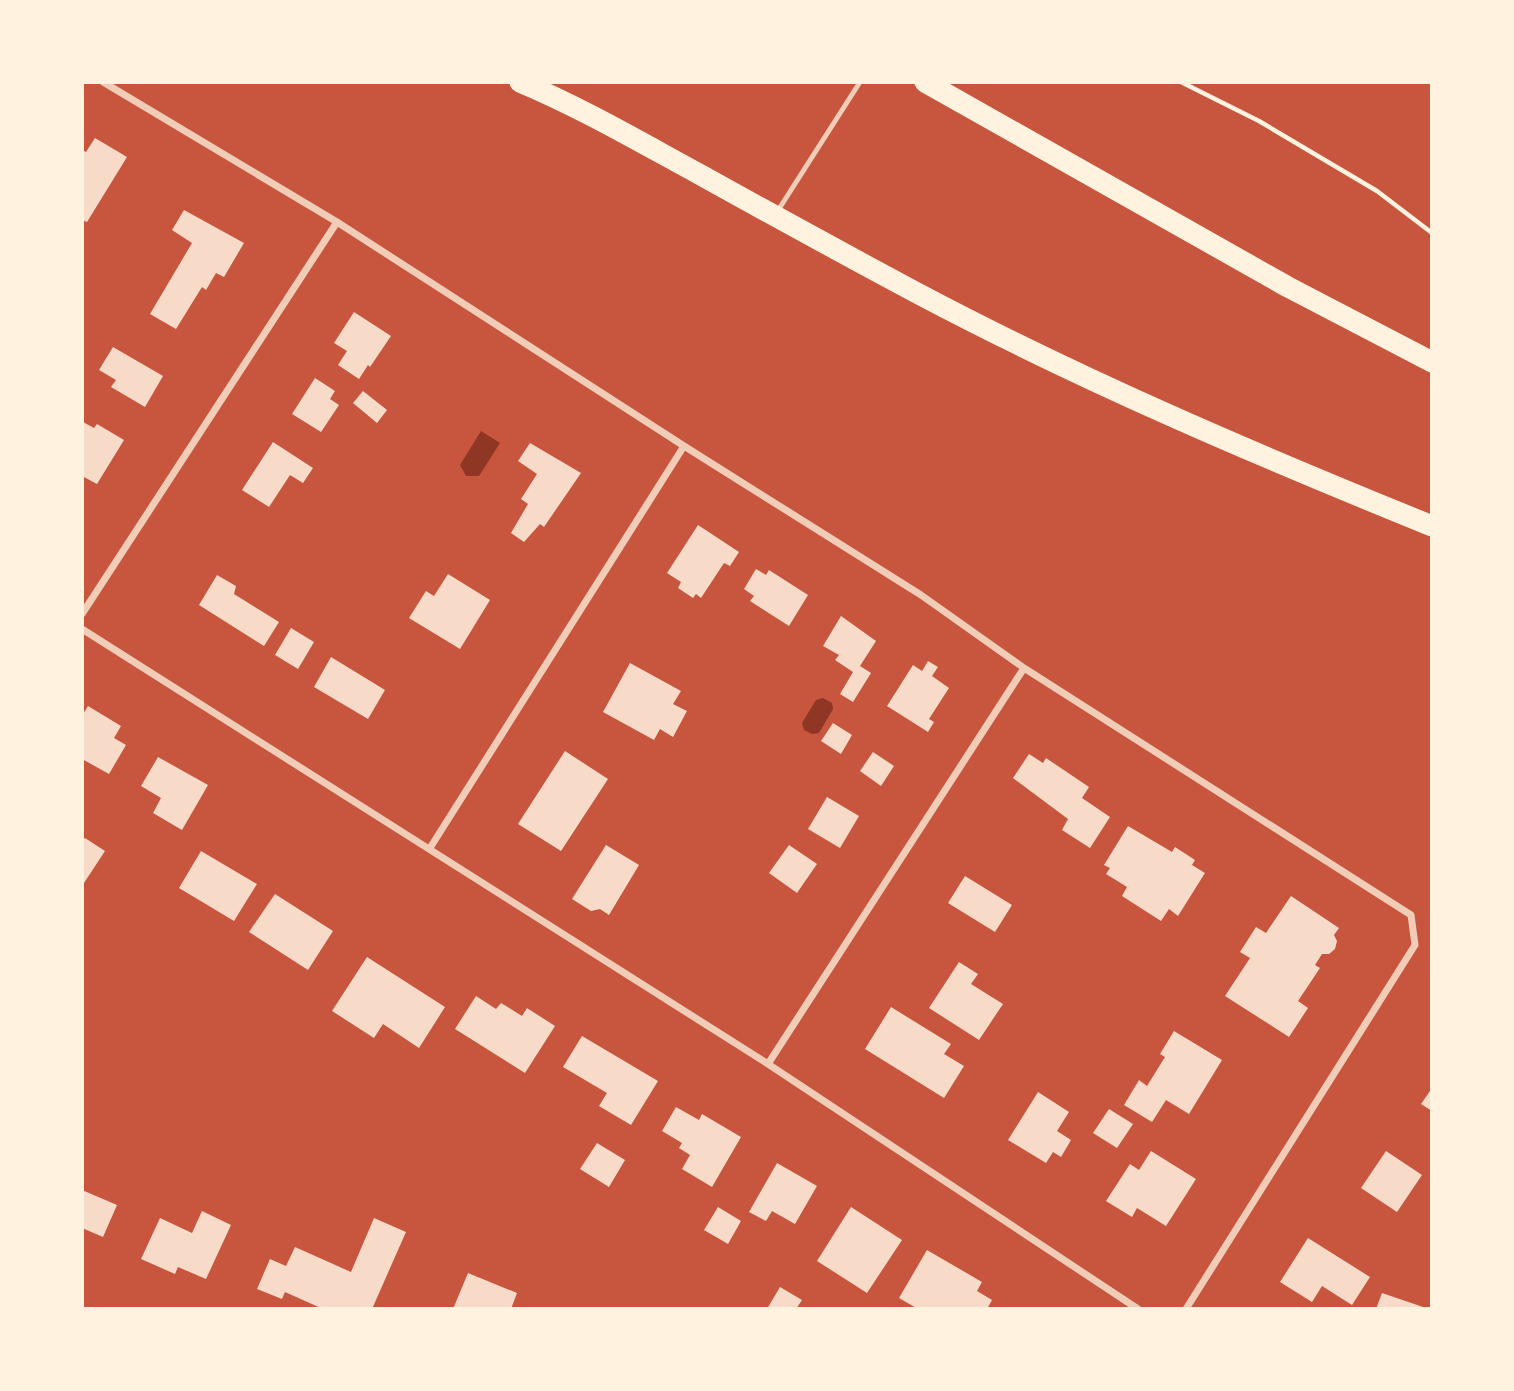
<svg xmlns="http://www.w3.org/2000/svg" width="1514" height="1391" viewBox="0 0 1514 1391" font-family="Roboto,sans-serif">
<rect width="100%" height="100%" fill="#c8553d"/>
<path fill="#8f3625" d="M 481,431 L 500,443 L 479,476 L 466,476 L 460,465 Z
M 823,698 L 832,703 L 833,709 L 819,733 L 812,734 L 804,730 L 802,723 L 816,700 Z"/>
<path fill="#f7dbc8" d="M 95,138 L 127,157 L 87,222 L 82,220 L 82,150 L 86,152 Z
M 184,210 L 244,243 L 224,277 L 216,273 L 206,290 L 202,287 L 176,329 L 150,314 L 192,243 L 172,230 Z
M 354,312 L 391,336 L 370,367 L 368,365 L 359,379 L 338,365 L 347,351 L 334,343 Z
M 113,347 L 163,376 L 145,407 L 111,387 L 116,380 L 99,370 Z
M 315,378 L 335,391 L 330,399 L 339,405 L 321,432 L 292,414 Z
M 363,391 L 387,410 L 377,423 L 353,403 Z
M 83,422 L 94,428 L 97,424 L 124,440 L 97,484 L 82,476 Z
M 273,442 L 313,468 L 303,483 L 290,475 L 269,507 L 242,490 Z
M 530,443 L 581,473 L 544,527 L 540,524 L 524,542 L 511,533 L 528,504 L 521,499 L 537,474 L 518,461 Z
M 698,525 L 739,552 L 730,566 L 724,563 L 701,598 L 696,594 L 693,598 L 678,588 L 681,582 L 667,573 Z
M 756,569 L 766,575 L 769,570 L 808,595 L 789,626 L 750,601 L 754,596 L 744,589 Z
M 448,574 L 490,600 L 460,649 L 409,618 L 426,591 L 434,596 Z
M 217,575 L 236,586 L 234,594 L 279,622 L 264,646 L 199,605 Z
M 841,616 L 876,641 L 860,666 L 871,673 L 853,702 L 840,694 L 853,672 L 835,660 L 839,655 L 823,646 Z
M 291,628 L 314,642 L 298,669 L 275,655 Z
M 331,657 L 385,690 L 368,719 L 314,687 Z
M 928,661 L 938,667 L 932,676 L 949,688 L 929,719 L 934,722 L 928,732 L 887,706 L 913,665 L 922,671 Z
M 630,663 L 681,691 L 673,704 L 687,711 L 673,737 L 660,729 L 654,740 L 603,712 Z
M 88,706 L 121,726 L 114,738 L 126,745 L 109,774 L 82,759 L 82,716 Z
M 833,723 L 852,735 L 841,754 L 821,741 Z
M 565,751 L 608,779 L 561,851 L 518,824 Z
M 873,752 L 894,766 L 881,786 L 860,771 Z
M 1029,754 L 1043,763 L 1046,758 L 1089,787 L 1082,798 L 1110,817 L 1090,848 L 1062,830 L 1068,819 L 1013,778 Z
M 158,757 L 208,785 L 182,830 L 153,813 L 161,798 L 141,786 Z
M 827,797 L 859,816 L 840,848 L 808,829 Z
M 1128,826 L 1172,852 L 1175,847 L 1195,860 L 1192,865 L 1205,873 L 1178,916 L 1169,909 L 1161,921 L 1122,896 L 1127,887 L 1106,874 L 1110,868 L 1104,865 Z
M 85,838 L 105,851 L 82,886 L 82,841 Z
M 606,845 L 639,865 L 609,915 L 600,909 L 591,911 L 572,899 Z
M 789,845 L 817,864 L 797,893 L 769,873 Z
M 201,851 L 257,884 L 234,921 L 179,888 Z
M 965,876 L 1012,905 L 995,932 L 948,903 Z
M 275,894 L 333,931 L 308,970 L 249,932 Z
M 1291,896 L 1339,928 L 1334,935 L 1337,941 L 1335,949 L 1329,954 L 1322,954 L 1315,965 L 1320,968 L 1298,1001 L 1308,1008 L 1289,1037 L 1225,996 L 1250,958 L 1240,952 L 1256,927 L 1266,933 Z
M 367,957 L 445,1007 L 419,1048 L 383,1024 L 374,1038 L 332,1011 Z
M 959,962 L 978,974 L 971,984 L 1003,1004 L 979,1040 L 929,1008 Z
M 476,996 L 496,1009 L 501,1003 L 522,1016 L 527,1008 L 555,1026 L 525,1073 L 455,1029 Z
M 891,1007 L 951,1044 L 944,1054 L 964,1066 L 944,1098 L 865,1049 Z
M 1174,1031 L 1222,1060 L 1189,1114 L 1166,1100 L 1152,1122 L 1124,1105 L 1139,1080 L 1147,1086 L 1165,1057 L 1160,1054 Z
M 582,1036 L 658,1081 L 631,1125 L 599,1106 L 607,1093 L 563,1067 Z
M 1432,1088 L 1432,1111 L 1421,1104 Z
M 1038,1092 L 1069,1112 L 1057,1131 L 1071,1140 L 1061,1157 L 1053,1152 L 1046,1163 L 1008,1140 Z
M 676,1107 L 699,1120 L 702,1114 L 741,1137 L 712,1187 L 682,1169 L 690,1155 L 679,1148 L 682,1143 L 662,1131 Z
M 1109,1109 L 1133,1124 L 1117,1148 L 1093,1133 Z
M 597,1143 L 625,1160 L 609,1187 L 580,1169 Z
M 1151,1151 L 1196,1179 L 1166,1226 L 1137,1208 L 1132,1217 L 1106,1201 L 1130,1164 L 1139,1170 Z
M 1386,1151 L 1422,1175 L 1397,1212 L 1361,1188 Z
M 777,1163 L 817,1186 L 795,1224 L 772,1211 L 766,1221 L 749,1212 Z
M 82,1190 L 117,1205 L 103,1237 L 82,1228 Z
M 718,1207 L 741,1221 L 728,1244 L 704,1230 Z
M 851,1207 L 902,1240 L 867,1293 L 817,1261 Z
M 202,1211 L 231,1225 L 206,1279 L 178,1267 L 175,1274 L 141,1259 L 160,1218 L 192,1233 Z
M 374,1218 L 406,1232 L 372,1309 L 323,1309 L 285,1292 L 282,1299 L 257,1289 L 270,1259 L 286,1266 L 295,1247 L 351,1272 Z
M 1308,1238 L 1370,1277 L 1352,1305 L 1322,1286 L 1312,1302 L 1280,1282 Z
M 927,1250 L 982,1282 L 977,1291 L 992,1300 L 987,1309 L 918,1309 L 899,1298 Z
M 468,1273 L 517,1293 L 511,1309 L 453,1309 Z
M 780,1287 L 802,1300 L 796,1309 L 767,1309 Z
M 1382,1293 L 1426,1308 L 1426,1309 L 1376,1309 Z"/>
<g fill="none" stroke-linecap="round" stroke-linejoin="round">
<path stroke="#fff3e0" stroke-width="4.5" d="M 1181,82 L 1259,121 L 1377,191 L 1432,233"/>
<path stroke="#f1ccb7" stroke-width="5" d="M 777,212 L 860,82"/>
<path stroke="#f1ccb7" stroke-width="7" d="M 103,82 L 337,222 L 684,446 L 921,595 L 1024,668 L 1411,915 L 1415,945 L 1186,1309
M 82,614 L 337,222
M 82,629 L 768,1064 L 1138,1309
M 430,848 L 684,446
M 768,1064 L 1024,668"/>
<path stroke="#fff3e0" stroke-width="21" d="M 520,82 C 582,108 640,142 699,174 C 771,214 844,254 917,293 C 1083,381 1257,455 1432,526
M 925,82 L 1288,287 L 1432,362"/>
</g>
<rect width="1514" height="1391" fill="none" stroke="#fff3e0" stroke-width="168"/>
</svg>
